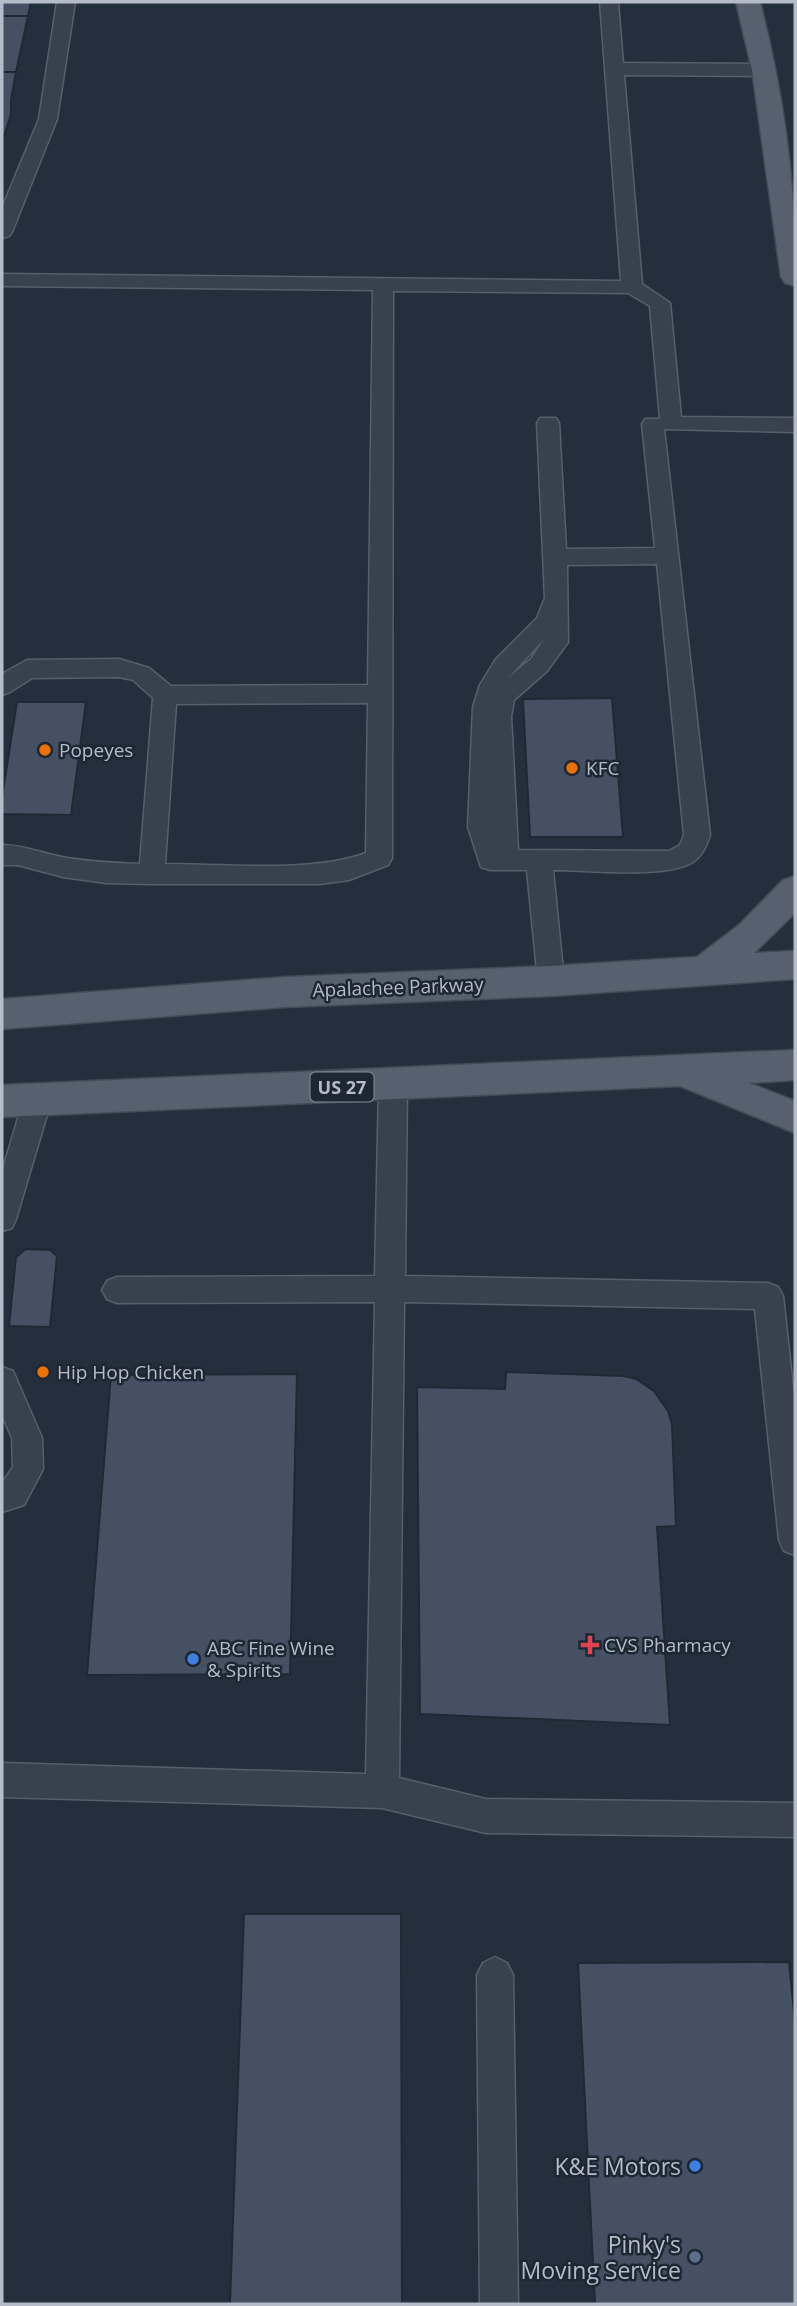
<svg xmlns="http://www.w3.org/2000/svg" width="797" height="2306" viewBox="0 0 797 2306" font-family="'Open Sans',sans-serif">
<rect width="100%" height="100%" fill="#242f3e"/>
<path fill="#455162" stroke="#1f2835" stroke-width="2" d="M 2,2 L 31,2 L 28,16 L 2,16 Z
M 2,16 L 28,16 L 16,72 L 2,72 Z
M 2,72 L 16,72 L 11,100 L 11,114 L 2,142 Z
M 612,698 L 623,837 L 530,837 L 523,699 Z
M 17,702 L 86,702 L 71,815 L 2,814 L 2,797 Z
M 26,1249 L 50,1250 L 57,1256 L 50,1327 L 9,1326 L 16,1257 Z
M 506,1372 L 624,1376 L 636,1379 L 654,1391 L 668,1411 L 672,1424 L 676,1526 L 657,1527 L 670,1725 L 420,1714 L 417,1387 L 505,1389 Z
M 297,1374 L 290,1674 L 87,1675 L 111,1375 Z
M 244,1914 L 401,1914 L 402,2304 L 230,2304 Z
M 789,1962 L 795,2023 L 795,2304 L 595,2304 L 578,1963 Z"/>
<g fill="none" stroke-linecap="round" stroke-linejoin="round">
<g stroke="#565f6c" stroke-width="3">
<path id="service" d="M 57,2 L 75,2 L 57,119 L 12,232 L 9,236 L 2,238 L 2,208 L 39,119 Z
M 600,2 L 618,2 L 623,63 L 765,64 L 774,70 L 765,76 L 624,75 L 642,284 L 670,303 L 681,417 L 795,418 L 795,432 L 664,429 L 710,835 C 707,845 702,856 693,862 C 666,879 587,870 553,870 L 564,981 L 560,989 L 551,992 L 542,989 L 538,981 L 527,870 L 490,870 L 481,867 L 468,827 L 473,707 L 480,685 L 496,659 L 537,618 L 545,598 L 537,423 L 540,418 L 556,418 L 559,423 L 566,549 L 655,548 L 642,424 L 645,419 L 660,419 L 650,306 L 628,293 L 393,291 L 392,858 L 388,865 L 349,880 L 320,884 L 152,884 L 106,883 L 63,877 L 18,865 L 2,865 L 2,845 C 23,845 41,853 62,857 C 88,862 114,863 140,864 L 153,698 L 133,680 L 119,677 L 32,678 L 10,692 L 2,695 L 2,674 L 27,660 L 119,659 L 149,668 L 171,686 L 368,685 L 373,290 L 2,286 L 2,274 L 621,281 ZM 657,564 L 684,835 L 680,845 L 669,851 L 518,850 L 511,716 L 514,700 L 547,671 L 568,642 L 567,565 ZM 544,639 L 531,659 L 508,678 ZM 368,703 L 366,853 C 314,873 224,864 165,864 L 176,704 Z
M 393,1074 L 403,1077 L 407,1085 L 405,1276 L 768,1283 L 778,1287 L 783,1296 L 795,1406 L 795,1555 L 784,1551 L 779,1540 L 755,1309 L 404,1302 L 399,1778 L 486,1799 L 795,1803 L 795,1837 L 486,1833 L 382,1808 L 2,1797 L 2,1763 L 366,1774 L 375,1302 L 117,1303 L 107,1299 L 102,1290 L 107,1281 L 117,1277 L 375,1276 L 379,1085 L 383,1077 Z
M 38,1087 L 48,1090 L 52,1098 L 16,1219 L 12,1228 L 2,1231 L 2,1172 L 24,1098 L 28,1090 Z
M 2,1367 L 13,1371 L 42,1438 L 43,1469 L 24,1505 L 2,1512 L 2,1483 L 13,1467 L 12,1438 L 2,1415 Z
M 495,1957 L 507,1963 L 513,1975 L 518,2304 L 480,2304 L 477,1975 L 483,1963 Z"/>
</g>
<g stroke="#414a57" stroke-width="3">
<path id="primary" d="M 736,2 L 760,2 C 784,95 797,189 795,286 L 785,283 L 781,277 L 752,70 Z
M 795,876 L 795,913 L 754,953 L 795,951 L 795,979 L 551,996 L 286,1007 L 2,1029 L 2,999 L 286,977 L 551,966 L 697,957 L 739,925 L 783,880 Z
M 795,1050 L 795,1080 L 749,1083 L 795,1101 L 795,1133 L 680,1086 L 2,1117 L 2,1085 Z"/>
</g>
<use href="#service" fill="#38414e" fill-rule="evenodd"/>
<use href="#primary" fill="#56606e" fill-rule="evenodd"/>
</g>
<g fill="#e8710a" stroke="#1d2633" stroke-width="2.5">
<circle cx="45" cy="750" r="7"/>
<circle cx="572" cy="768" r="7"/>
<circle cx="43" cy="1372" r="7"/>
</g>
<path fill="#e0444e" stroke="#1d2633" stroke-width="2.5" d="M586.5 1634.5h7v7h7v7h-7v7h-7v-7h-7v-7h7z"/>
<g fill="#3f7fe0" stroke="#1d2633" stroke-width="2.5">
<circle cx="193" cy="1659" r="7"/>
<circle cx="695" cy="2166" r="7"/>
</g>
<circle fill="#5c6f8a" stroke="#1d2633" stroke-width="2.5" cx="695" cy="2257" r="7"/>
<g text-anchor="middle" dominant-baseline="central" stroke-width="5" stroke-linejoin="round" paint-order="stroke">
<rect fill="#1d2633" stroke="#878f9c" stroke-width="2" x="310.5" y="1072.5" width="63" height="29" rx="5"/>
<g font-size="18" font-weight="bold" fill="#b4bcc9">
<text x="342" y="1087">US 27</text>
</g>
<g font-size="19" fill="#b4bcc9" stroke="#1d2633" text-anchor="start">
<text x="59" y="750">Popeyes</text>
<text x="586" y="768">KFC</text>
<text x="57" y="1372">Hip Hop Chicken</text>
<text x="604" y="1645">CVS Pharmacy</text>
<text x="207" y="1648">ABC Fine Wine<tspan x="207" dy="22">&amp; Spirits</tspan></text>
</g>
<g font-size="19" fill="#b4bcc9" stroke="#1d2633">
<text transform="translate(398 987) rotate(-2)">Apalachee Parkway</text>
</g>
<g font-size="23" fill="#b4bcc9" stroke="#1d2633" text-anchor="end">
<text x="681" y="2166">K&amp;E Motors</text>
<text x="681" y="2244">Pinky's<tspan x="681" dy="26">Moving Service</tspan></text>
</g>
</g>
<rect width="797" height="2306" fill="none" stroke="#b4bcc9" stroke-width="7"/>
</svg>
